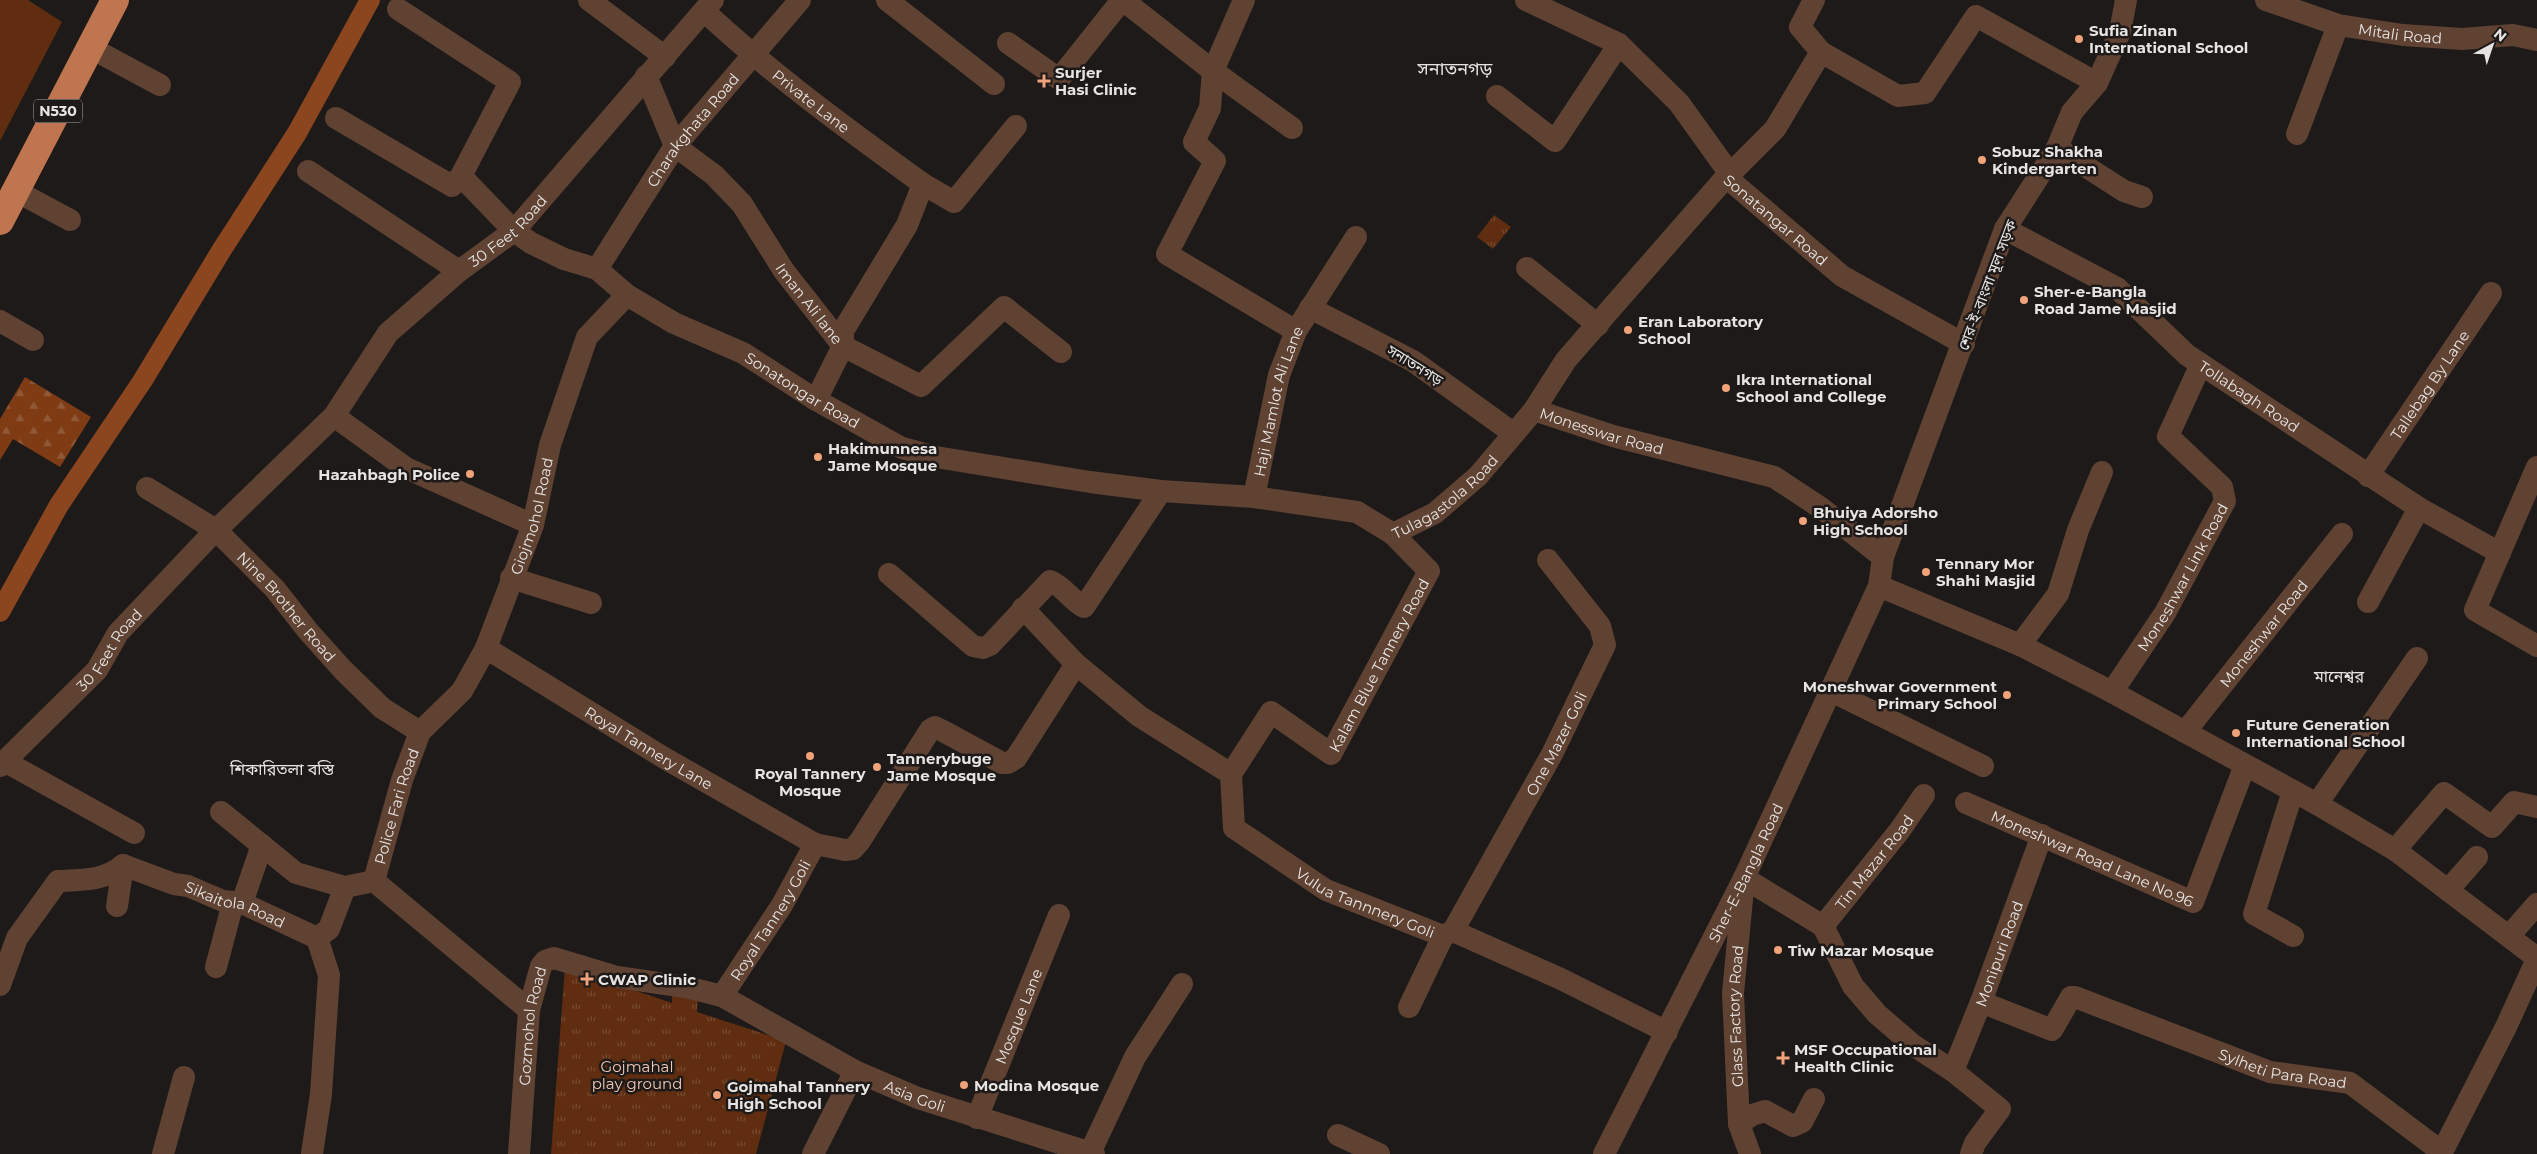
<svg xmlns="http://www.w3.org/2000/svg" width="2537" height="1154" viewBox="0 0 2537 1154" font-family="Montserrat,'Noto Sans Bengali',sans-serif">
<defs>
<pattern id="forest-firs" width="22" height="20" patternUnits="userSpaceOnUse" patternTransform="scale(1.25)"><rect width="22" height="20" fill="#7f3c14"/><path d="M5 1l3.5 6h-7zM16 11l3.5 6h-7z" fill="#915836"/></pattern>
<pattern id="park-tufts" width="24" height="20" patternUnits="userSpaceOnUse" patternTransform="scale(1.25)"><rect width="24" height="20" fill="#602d10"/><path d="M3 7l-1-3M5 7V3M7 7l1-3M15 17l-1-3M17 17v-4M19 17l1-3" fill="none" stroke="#774b32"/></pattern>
</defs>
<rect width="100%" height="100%" fill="#1e1a19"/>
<path fill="#602d10" d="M 0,0 L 28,0 L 62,22 L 0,141 Z"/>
<path fill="url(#forest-firs)" d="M 25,377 L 91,417 L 60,467 L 13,439 L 0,460 L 0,419 Z"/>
<path fill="url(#park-tufts)" d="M 1494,215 L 1511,227 L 1493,249 L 1477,237 Z
M 565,967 L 672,1003 L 672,995 L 698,996 L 697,1012 L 786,1041 L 756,1154 L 551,1154 Z"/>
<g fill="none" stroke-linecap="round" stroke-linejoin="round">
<path stroke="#8b4620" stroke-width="20" d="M 0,612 L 59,505 L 143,380 L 221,251 L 297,133 L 370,0"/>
<g stroke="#604233" stroke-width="22">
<path d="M 589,0 L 665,57"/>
<path d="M 887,0 L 994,84"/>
<path d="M 1123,0 L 1213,71 L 1292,128"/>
<path d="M 1244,0 L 1213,71 L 1210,108 L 1194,142 L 1215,161 L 1167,254 L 1296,331"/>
<path id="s1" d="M 1526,0 L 1619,44 L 1679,103 L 1730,174 L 1726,177 L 1842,276 L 1964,344"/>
<path id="s2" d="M 2266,0 L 2338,25 L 2403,35 L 2462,39 L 2513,35 L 2537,40"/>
<path id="s3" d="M 704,11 C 773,75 847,129 923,184"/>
<path d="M 1008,43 L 1059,79 L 1122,0"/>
<path d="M 91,48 L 160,85"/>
<path d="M 1821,52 L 1898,96 L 1925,93 L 1976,16 L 2097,83"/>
<path id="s4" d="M 646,76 L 675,146 L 714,175 L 742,204 L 784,271 L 843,346 L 921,386 L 1004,307 L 1061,352"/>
<path d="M 1497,96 L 1555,141 L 1619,44"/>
<path d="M 336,118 L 452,186 L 461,176 L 510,82 L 398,9"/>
<path d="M 2297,134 L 2338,25"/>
<path d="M 2057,148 L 2124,191 L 2142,197"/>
<path d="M 308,171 L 459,271"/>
<path d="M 1730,174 L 1775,129 L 1821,52 L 1800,27 L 1814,0"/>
<path id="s5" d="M 461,176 L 514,231 L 531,243 L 564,259 L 597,269 L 627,295 L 674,323 L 743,353 L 816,400 L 902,448 L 936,457 L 1090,482 L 1161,491 L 1254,497 L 1357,512 L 1393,534 L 1435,513 L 1478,476 L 1534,410 L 1566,360 L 1726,177"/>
<path d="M 16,191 L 70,220"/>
<path id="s6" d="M 2005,229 L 2117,288 L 2187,355 L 2419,508 L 2500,553"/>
<path d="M 1527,268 L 1598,325"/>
<path id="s7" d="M 597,269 L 675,146 L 800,0"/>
<path d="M 1310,308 L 1413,361 L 1513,433"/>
<path d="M 0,321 L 33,340"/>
<path d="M 816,400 L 843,346 L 843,331 L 907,225 L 923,184 L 954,202 L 1016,126"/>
<path id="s8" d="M 1534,410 L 1613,436 L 1774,477 L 1821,508 L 1883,557"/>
<path d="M 334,416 L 406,468 L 533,525"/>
<path d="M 2537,467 L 2475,610 L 2537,646"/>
<path id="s9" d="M 2368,476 L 2491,293"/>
<path id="s10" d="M 147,488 L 216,530 L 275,589 L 308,631 L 343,670 L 382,708 L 420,732"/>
<path id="s11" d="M 1254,497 L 1279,375 L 1296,331 L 1356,237"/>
<path d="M 889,574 L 973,646 L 983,648 L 990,645 L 1050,581 C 1064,586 1071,601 1084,607 L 1161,491"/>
<path d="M 511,578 L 591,603"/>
<path d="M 1879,586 L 2020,645 L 2112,692 L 2317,804 L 2395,850 L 2537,958"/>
<path d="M 2368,602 L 2419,508"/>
<path d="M 1023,608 L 1076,664 L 1139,716 L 1231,774"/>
<path d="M 2020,645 L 2058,594 L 2078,530 L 2102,472"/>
<path id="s12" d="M 486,648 L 666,759 L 815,844 L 845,850 L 853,849 L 860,841 L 930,730 L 935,727 L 943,731 L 1002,763 L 1008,763 L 1016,758 L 1076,664"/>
<path d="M 1829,690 L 1983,766"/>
<path id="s13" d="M 2112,692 L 2165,613 L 2225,501 L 2222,487 L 2168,436 L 2201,364"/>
<path id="s14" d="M 2185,732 L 2342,534"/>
<path d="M 4,761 L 134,833"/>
<path id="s15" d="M 0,766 L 97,670 L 118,633 L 210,536 L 334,416 L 388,333 L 459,271 L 514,231 L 713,0"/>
<path id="s16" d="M 1231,774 L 1234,828 L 1326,890 L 1443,936 L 1453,931 L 1561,979 L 1667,1032"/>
<path id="s17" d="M 1231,774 L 1271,712 L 1331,754 L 1429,571 L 1393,534"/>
<path d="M 2293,791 L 2254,914 L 2293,936"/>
<path id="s18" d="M 1966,803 L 2193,902 L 2245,765"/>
<path d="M 2317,804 L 2417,658"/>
<path d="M 221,812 L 296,873 L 345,887 L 374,881"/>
<path d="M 2395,850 L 2444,793 L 2492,827 L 2514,802 L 2537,807"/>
<path id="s19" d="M 374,881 L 402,780 L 420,732 L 462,691 L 486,648 L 533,525 L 550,445 L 587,337 L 627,295"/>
<path d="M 374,881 L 529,1010"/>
<path d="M 2448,890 L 2477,857"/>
<path d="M 242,903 L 262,845"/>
<path d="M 117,906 L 123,865"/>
<path id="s20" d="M 1823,926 L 1900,830 L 1924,795"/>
<path id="s21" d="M 1453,931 L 1552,754 L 1605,645 L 1600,626 L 1548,560"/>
<path d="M 2509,936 L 2537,904"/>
<path d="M 317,938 L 329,929 L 345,887"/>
<path d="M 216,967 L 233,903"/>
<path id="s22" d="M 0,985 L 17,938 L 58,881 C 81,880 105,881 123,865 L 174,884 L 188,886 L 223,901 L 242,903 L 317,938 L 329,975 L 321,1094 L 312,1154"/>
<path id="s23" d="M 722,996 L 782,905 L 815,844"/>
<path id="s24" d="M 1981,1002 L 2052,1030 L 2071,997 L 2075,997 L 2270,1072 L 2350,1083 L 2442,1152 L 2506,1027 L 2537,959"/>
<path d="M 1409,1007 L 1443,936"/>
<path id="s25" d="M 1953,1071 L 1981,1002 L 2042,835"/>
<path id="s26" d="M 977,1118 L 1059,915"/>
<path d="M 1739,1124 L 1752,1115 L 1765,1111 L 1793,1126 L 1802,1122 L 1814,1099"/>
<path d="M 1338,1135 L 1379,1154"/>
<path d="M 1090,1153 L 1135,1057 L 1182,984"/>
<path d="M 163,1154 L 184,1077"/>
<path id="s27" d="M 519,1154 L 529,1010 L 541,966 L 545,961 L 554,958 L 617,977 L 686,987 L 722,996 L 855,1071 L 918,1098 L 1094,1154"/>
<path d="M 813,1154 L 855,1071"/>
<path id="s28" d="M 1604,1154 L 1744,878 L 1879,586 L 1883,557 L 2005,229 L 2057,148 L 2072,112 L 2097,83 L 2120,32 L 2126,0"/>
<path id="s29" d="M 1750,1154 L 1739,1124 L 1733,993 L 1744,878 L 1823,926 L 1853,986 L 1877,1014 L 1913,1045 L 1953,1071 L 2000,1109 L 1975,1143 L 1971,1154"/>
</g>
<path stroke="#bf754f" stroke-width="28" d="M 0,221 L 115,0"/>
</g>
<g fill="#f0a27a" stroke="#1e1a19" stroke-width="2">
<circle cx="2079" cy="39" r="5"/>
<path d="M1041.5 73.5h5v5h5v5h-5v5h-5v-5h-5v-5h5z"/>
<circle cx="1982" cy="160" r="5"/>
<circle cx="2024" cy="300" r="5"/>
<circle cx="1628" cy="330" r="5"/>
<circle cx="1726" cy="388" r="5"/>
<circle cx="818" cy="457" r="5"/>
<circle cx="470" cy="474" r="5"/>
<circle cx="1803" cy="521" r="5"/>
<circle cx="1926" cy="572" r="5"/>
<circle cx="2007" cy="695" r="5"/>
<circle cx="2236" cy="733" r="5"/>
<circle cx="810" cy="756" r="5"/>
<circle cx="877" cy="767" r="5"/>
<circle cx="1778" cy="950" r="5"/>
<path d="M584.5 971.5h5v5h5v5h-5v5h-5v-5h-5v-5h5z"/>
<path d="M1780.5 1050.5h5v5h5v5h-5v5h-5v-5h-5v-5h5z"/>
<circle cx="964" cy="1085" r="5"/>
<circle cx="717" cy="1095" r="5"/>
</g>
<g text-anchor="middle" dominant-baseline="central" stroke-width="5" stroke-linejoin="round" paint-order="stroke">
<rect fill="#1e1a19" stroke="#aaa7a6" stroke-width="1" x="34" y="99.5" width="48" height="23" rx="4"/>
<g font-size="14" font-weight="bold" fill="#e6e4e2">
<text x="58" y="111">N530</text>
</g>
<g font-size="15" font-weight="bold" fill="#e6e4e2" stroke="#1e1a19" text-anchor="start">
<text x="2089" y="30">Sufia Zinan<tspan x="2089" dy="17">International School</tspan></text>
<text x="1055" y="72">Surjer<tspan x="1055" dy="17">Hasi Clinic</tspan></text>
<text x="1992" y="151">Sobuz Shakha<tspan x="1992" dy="17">Kindergarten</tspan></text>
<text x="2034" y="291">Sher-e-Bangla<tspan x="2034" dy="17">Road Jame Masjid</tspan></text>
<text x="1638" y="321">Eran Laboratory<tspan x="1638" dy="17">School</tspan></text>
<text x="1736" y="379">Ikra International<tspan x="1736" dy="17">School and College</tspan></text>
<text x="828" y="448">Hakimunnesa<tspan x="828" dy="17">Jame Mosque</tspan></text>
<text x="460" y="474" text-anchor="end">Hazahbagh Police</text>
<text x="1813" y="512">Bhuiya Adorsho<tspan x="1813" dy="17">High School</tspan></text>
<text x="1936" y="563">Tennary Mor<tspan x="1936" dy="17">Shahi Masjid</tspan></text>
<text x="1997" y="686" text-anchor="end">Moneshwar Government<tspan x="1997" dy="17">Primary School</tspan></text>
<text x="2246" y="724">Future Generation<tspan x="2246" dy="17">International School</tspan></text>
<text x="887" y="758">Tannerybuge<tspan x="887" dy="17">Jame Mosque</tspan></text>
<text x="810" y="773" text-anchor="middle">Royal Tannery<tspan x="810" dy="17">Mosque</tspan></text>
<text x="1788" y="950">Tiw Mazar Mosque</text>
<text x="598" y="979">CWAP Clinic</text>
<text x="1794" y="1049">MSF Occupational<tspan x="1794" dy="17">Health Clinic</tspan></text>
<text x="974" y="1085">Modina Mosque</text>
<text x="727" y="1086">Gojmahal Tannery<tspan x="727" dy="17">High School</tspan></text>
</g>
<g font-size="15" fill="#e6e4e2" stroke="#1e1a19">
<text stroke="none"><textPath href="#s2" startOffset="139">Mitali Road</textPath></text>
<text stroke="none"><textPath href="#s3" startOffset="140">Private Lane</textPath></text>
<text stroke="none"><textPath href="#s7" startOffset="169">Charakghata Road</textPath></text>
<text stroke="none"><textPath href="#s1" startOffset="345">Sonatangar Road</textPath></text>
<text stroke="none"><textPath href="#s15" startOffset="742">30 Feet Road</textPath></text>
<text transform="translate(1987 285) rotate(-69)">শের-ই-বাংলা মূল সড়ক</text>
<text stroke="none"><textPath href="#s4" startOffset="285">Iman Ali lane</textPath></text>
<text transform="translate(1415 365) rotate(32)">সনাতনগড়</text>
<text stroke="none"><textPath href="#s9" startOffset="110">Tallebag By Lane</textPath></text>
<text stroke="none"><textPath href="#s5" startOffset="408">Sonatongar Road</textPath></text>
<text stroke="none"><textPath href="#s6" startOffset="298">Tollabagh Road</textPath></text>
<text stroke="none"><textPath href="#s11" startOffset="99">Haji Mamlot Ali Lane</textPath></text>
<text stroke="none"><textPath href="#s8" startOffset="71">Monesswar Road</textPath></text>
<text stroke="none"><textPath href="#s5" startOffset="1090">Tulagastola Road</textPath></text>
<text stroke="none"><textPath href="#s19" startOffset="404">Giojmohol Road</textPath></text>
<text stroke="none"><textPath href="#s13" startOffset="135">Moneshwar Link Road</textPath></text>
<text stroke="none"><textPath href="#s10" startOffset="185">Nine Brother Road</textPath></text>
<text stroke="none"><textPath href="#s14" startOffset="126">Moneshwar Road</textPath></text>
<text stroke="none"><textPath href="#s15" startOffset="160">30 Feet Road</textPath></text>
<text stroke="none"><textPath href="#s17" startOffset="248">Kalam Blue Tannery Road</textPath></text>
<text stroke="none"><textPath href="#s21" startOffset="214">One Mazer Goli</textPath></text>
<text stroke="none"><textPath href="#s12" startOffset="191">Royal Tannery Lane</textPath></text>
<text stroke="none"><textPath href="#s19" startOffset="78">Police Fari Road</textPath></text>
<text stroke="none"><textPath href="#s18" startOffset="138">Moneshwar Road Lane No.96</textPath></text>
<text stroke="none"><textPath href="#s20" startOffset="82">Tin Mazar Road</textPath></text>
<text stroke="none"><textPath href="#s28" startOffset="315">Sher-E-Bangla Road</textPath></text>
<text stroke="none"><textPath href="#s16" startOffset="206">Vulua Tannnery Goli</textPath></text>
<text stroke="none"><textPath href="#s22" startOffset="308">Sikaitola Road</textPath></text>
<text stroke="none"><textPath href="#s23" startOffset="90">Royal Tannery Goli</textPath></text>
<text stroke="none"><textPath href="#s25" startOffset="126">Monipuri Road</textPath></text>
<text stroke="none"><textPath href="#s26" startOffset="110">Mosque Lane</textPath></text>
<text stroke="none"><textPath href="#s29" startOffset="140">Glass Factory Road</textPath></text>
<text stroke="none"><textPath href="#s27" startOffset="129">Gozmohol Road</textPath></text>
<text stroke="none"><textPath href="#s24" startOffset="339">Sylheti Para Road</textPath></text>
<text stroke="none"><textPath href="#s27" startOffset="596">Asia Goli</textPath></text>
</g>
<g font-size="15" fill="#f1c8b4" stroke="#1e1a19">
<text x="637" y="1066">Gojmahal<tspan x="637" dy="17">play ground</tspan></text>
</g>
<g font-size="16" fill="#e6e4e2" stroke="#1e1a19">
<text x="2339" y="676">মানেশ্বর</text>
<text x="282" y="769">শিকারিতলা বস্তি</text>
</g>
<g font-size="18" fill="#e6e4e2" stroke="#1e1a19">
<text x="1455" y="69">সনাতনগড়</text>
</g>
</g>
<g transform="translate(2492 45) rotate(40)" stroke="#1e1a19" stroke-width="4" paint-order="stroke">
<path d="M0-4L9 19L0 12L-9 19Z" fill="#e6e4e2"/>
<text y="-8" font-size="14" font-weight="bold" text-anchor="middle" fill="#e6e4e2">N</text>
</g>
</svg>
